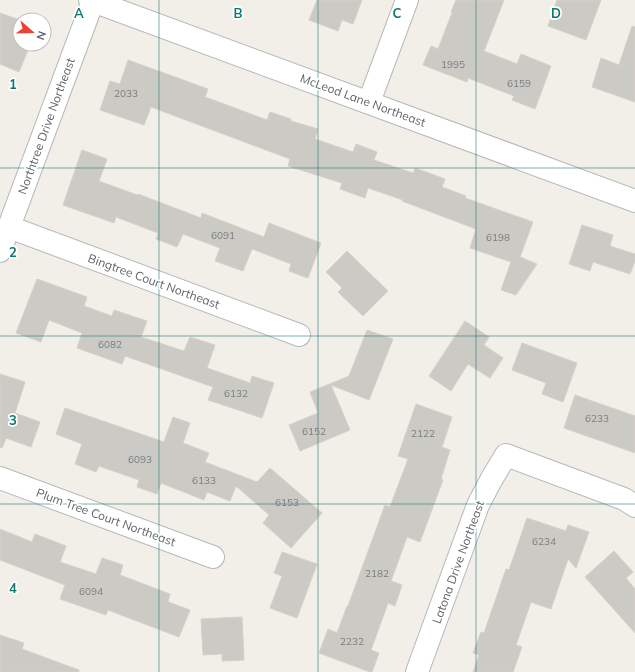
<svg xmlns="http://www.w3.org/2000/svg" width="635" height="672" viewBox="0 0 635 672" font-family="Mulish,sans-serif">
<rect width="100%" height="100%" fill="#f1efe8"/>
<path fill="#cccac5" stroke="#d6d1c6" d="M 317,0 L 362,0 L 353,24 L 342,20 L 338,31 L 309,20 Z
M 456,0 L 504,0 L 484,51 L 517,64 L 521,54 L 551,66 L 535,109 L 512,100 L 514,96 L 468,78 L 467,82 L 423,65 L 431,46 L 438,49 L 452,13 L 451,12 Z
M 557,0 L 601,0 L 586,40 L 548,26 Z
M 0,13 L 20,20 L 20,47 L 28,50 L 19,72 L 0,64 Z
M 632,26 L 635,27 L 635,102 L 592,87 L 601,58 L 619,65 Z
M 128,60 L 208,89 L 205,97 L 235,108 L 267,120 L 270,112 L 291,119 L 291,121 L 318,129 L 315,139 L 353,152 L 356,144 L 377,152 L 374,160 L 413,173 L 415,168 L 445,179 L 442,187 L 466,196 L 465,198 L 533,222 L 520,257 L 537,264 L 516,295 L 501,290 L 511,262 L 470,248 L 476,229 L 402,201 L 403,200 L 368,188 L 365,198 L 340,189 L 342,183 L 288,166 L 290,159 L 151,107 L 144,125 L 100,110 L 110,81 L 120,84 Z
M 82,150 L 107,159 L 99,181 L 137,195 L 138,194 L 201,218 L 202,213 L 264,237 L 269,223 L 321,243 L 308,278 L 289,271 L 291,264 L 252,249 L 243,271 L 215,261 L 220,248 L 183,234 L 177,247 L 156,239 L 158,233 L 116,217 L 114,223 L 63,205 Z
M 582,225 L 613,235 L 610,246 L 635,254 L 635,261 L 630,274 L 593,262 L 590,271 L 569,264 Z
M 347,251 L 388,291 L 363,316 L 338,292 L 342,288 L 326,272 Z
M 37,279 L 87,297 L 84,306 L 112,316 L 114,310 L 147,321 L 141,337 L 184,351 L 190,337 L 215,345 L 207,368 L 250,383 L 252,376 L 274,383 L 262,418 L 208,400 L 213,387 L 125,356 L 122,364 L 77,348 L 82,333 L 49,320 L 41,342 L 16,333 Z
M 465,321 L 489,337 L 484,345 L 503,358 L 490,378 L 468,364 L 451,391 L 429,376 Z
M 367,330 L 393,339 L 369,400 L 331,385 L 350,430 L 300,451 L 289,425 L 318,413 L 310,392 L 349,376 Z
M 522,343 L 577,363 L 563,402 L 542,394 L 546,383 L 512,370 Z
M 0,374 L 25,382 L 15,413 L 40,422 L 31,447 L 6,438 L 2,448 L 0,447 Z
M 575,395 L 635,416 L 635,453 L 564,428 Z
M 416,404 L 452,417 L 442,447 L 450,450 L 441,479 L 443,480 L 420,542 L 407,537 L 391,581 L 402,585 L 395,606 L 388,603 L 371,650 L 379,653 L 372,672 L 370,672 L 319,653 L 328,629 L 337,633 L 347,606 L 348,606 L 385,505 L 390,507 L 408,459 L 398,456 Z
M 65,408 L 164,442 L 173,417 L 190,423 L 183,443 L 209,453 L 205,462 L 257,482 L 270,468 L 322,513 L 291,548 L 263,523 L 269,515 L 236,486 L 230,501 L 207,492 L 204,500 L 161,483 L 157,494 L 137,487 L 139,480 L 99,466 L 96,472 L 75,464 L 82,444 L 56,434 Z
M 527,518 L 566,531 L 568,525 L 589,532 L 576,568 L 568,559 L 551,609 L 531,602 L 516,645 L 522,647 L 513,672 L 473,672 L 479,655 L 473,653 L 481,632 L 484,633 L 506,569 L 509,570 Z
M 0,529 L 32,542 L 35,534 L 66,546 L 60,562 L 96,574 L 102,558 L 123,565 L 120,575 L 170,594 L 168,602 L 190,610 L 179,637 L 108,610 L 106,615 L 60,599 L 65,585 L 0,560 Z
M 614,551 L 633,572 L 626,578 L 635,589 L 635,633 L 585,577 Z
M 282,552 L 317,564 L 297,618 L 270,608 L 282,576 L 274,573 Z
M 242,617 L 244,660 L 222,661 L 222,654 L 203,655 L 201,619 Z
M 0,635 L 24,643 L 22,649 L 79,670 L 79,672 L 0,672 Z"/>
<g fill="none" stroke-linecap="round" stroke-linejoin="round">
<g stroke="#b5b8bc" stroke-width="24">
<path id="minor" d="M 90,0 L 635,201
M 369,102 L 407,0
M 9,227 L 299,335
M 0,251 L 93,1
M 0,478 L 213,557
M 417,672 L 478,505 L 491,480 L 506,455 L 624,499 L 635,506"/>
</g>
<use href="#minor" stroke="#fff" stroke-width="22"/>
</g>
<path fill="none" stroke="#0f766e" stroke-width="1" stroke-opacity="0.55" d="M 159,0 L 159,672M 318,0 L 318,672M 476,0 L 476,672M 0,168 L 635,168M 0,336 L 635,336M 0,504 L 635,504"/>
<g text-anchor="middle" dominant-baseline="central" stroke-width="3.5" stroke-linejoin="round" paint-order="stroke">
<g font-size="10" fill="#7a7d7f">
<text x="453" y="64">1995</text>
<text x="519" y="83">6159</text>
<text x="126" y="93">2033</text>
<text x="223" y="235">6091</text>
<text x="498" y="237">6198</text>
<text x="110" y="344">6082</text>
<text x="236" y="393">6132</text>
<text x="597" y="418">6233</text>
<text x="314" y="431">6152</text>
<text x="423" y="433">2122</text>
<text x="140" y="459">6093</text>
<text x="204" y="480">6133</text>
<text x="287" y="502">6153</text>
<text x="544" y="541">6234</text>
<text x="377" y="573">2182</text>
<text x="91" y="591">6094</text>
<text x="352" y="641">2232</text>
</g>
<g font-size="12" fill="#5f6368" stroke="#fff">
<text transform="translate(363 100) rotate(20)">McLeod Lane Northeast</text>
<text transform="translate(46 126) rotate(-70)">Northtree Drive Northeast</text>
<text transform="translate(154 281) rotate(20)">Bingtree Court Northeast</text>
<text transform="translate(106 517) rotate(20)">Plum Tree Court Northeast</text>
<text transform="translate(458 562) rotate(-70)">Latona Drive Northeast</text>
</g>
</g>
<g font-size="13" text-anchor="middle" font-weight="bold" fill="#0f766e" stroke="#fff" stroke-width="3.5" stroke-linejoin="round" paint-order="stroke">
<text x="79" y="18">A</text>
<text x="238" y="18">B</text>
<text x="397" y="18">C</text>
<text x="556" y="18">D</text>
<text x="13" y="89">1</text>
<text x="13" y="257">2</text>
<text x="13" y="425">3</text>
<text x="13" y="593">4</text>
</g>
<g transform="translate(32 32) rotate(110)"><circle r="19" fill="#ffffff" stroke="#bfc1c3"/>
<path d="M0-3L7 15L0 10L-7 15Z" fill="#ea4335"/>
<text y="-6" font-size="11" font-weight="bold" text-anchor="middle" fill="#5f6368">N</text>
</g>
</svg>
